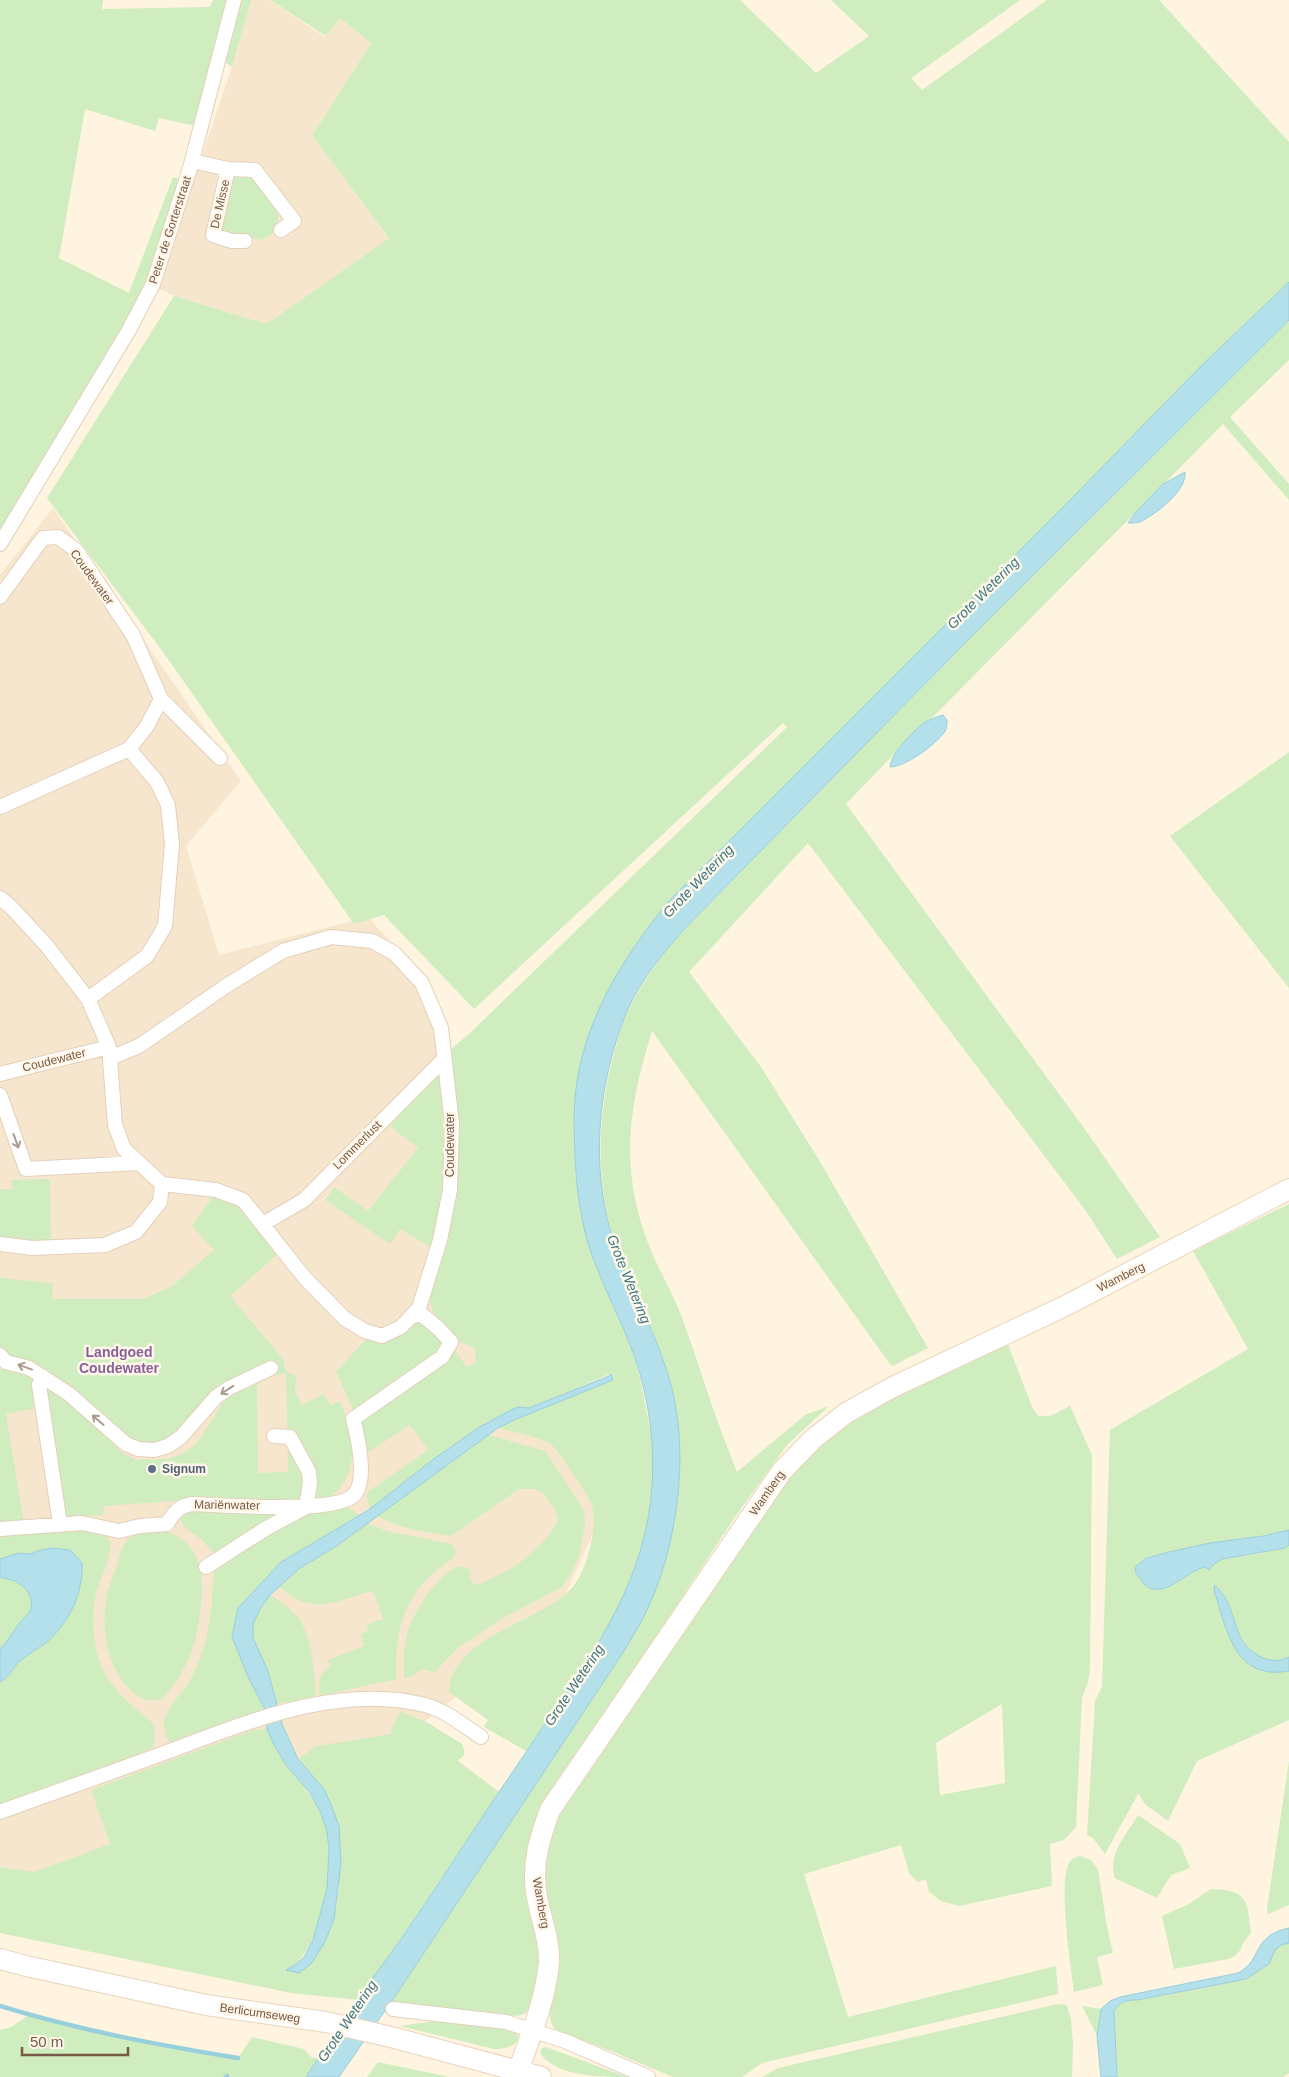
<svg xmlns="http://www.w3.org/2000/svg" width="1289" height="2077" viewBox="0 0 1289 2077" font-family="Arial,sans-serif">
<rect width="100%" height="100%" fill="#fef4e0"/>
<path fill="#f7e6ce" d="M 251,0 L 269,0 L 325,37 L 340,18 L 371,43 L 312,136 L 389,238 L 267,324 L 174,296 L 157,288 L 232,67 Z
M 53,508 L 241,781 L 186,846 L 219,955 L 368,917 L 412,966 L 467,1101 L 534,1105 L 598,1523 L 556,1615 L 374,1763 L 0,1892 L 0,575 Z"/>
<path fill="#cfedbe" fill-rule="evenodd" d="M 0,0 L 103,0 L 102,9 L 210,7 L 213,0 L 230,0 L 197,124 L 191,125 L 159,118 L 155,131 L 85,109 L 59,258 L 129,293 L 173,177 L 182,180 L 141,299 L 0,535 Z
M 240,0 L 251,0 L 232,67 L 224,61 Z
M 270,0 L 740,0 L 816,73 L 869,36 L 831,0 L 1020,0 L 911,78 L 922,90 L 1047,0 L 1159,0 L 1289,142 L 1289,282 L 1203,364 L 1072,498 L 668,902 L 577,1082 L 574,1126 L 575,1169 L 580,1212 L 592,1257 L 634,1355 L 641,1383 L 652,1439 L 653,1473 L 651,1503 L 644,1537 L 634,1570 L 619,1606 L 603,1637 L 526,1751 L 484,1727 L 488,1720 L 449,1692 C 452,1635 539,1624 572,1588 C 583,1575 587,1559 591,1543 C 596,1518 596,1507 581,1486 C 575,1477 557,1448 549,1443 C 541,1438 509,1431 498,1428 L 514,1420 L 613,1380 L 610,1374 L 529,1408 L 518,1407 L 478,1428 L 431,1461 L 370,1509 L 366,1495 L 369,1491 L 428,1450 L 410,1425 L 367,1453 L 357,1418 L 336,1372 L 367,1338 L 419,1318 L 456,1352 L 467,1367 L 476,1362 L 475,1348 C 469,1345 462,1343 456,1340 C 443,1332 430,1312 430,1296 L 444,1241 L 448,1052 L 471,1032 L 787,727 L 783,723 L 474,1009 L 384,915 L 354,924 L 163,652 L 47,498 L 174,296 L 267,324 L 389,238 L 312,136 L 371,43 L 340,18 L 325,37 L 326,36 Z
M 233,174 L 247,176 L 258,182 L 274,204 L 278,215 L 277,226 L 272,234 L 261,240 L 223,232 L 220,228 Z
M 1289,320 L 1289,360 L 1230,417 L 1289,484 L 1289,500 L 1223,424 L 930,720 L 924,723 L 846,804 L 1084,1128 L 1160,1237 L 1117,1259 L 1086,1211 L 808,843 L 689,972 L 761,1067 L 819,1160 L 928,1348 L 892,1366 L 887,1360 L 652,1031 C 627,1111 619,1174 652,1253 C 661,1274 673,1294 681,1315 C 691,1341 699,1368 708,1394 C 717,1421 727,1446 737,1472 L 805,1415 L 829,1406 L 787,1445 L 735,1517 L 557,1786 L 535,1824 L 529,1842 L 529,1868 L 541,1930 L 539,2001 L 524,2014 L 516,2016 L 291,1993 L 0,1933 L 0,1867 L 34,1872 L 110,1844 L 91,1790 L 253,1730 L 267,1729 C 272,1741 278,1755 287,1766 C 298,1780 310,1793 319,1809 C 340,1849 327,1934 295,1965 L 299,1972 L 325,1942 L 334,1919 L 339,1887 L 324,1789 L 298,1759 L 317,1746 L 390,1734 L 400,1711 L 428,1723 L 462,1744 L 464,1749 L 464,1755 L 458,1761 L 499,1792 L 401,1938 L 369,1984 L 400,1989 L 660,1577 C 677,1524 685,1466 676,1409 C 670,1369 653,1332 637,1295 C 630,1282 623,1268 618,1254 C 595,1187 596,1121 614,1053 C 618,1038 623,1021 630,1007 C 645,976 666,950 689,924 L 963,645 Z
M 1289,752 L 1289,988 L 1170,836 Z
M 439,1071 L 446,1166 L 439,1222 L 432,1248 L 400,1229 L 390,1244 L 325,1200 L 334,1187 L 368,1211 L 418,1148 L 390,1126 Z
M 50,1179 L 51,1242 L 0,1239 L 0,1189 L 13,1189 L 11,1180 Z
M 214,1195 L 233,1202 L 279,1253 L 230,1296 L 283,1359 L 286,1372 L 296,1376 L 295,1391 L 302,1405 L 324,1394 L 331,1406 L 340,1401 C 352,1431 363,1471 332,1495 C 310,1511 226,1500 196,1500 C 166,1501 135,1504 105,1506 L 102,1515 L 64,1517 L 43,1384 L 68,1401 L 124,1454 L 137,1460 L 167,1459 L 182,1454 L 197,1443 L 226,1398 L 243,1384 L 257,1382 L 258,1473 L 288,1472 L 286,1373 L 276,1376 L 269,1363 C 247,1381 177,1442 153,1445 C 144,1446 135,1442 127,1439 L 15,1358 L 0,1352 L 0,1278 L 53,1283 L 52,1299 L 143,1299 L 172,1286 L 214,1250 L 192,1226 Z
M 1289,1204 L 1289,1530 L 1264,1536 L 1210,1543 L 1169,1552 L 1147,1558 L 1136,1565 L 1155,1589 L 1177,1583 L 1198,1569 L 1213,1565 L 1222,1559 L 1255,1554 L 1285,1548 L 1289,1545 L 1289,1657 C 1279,1661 1272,1662 1263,1658 C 1235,1645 1239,1626 1227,1601 C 1224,1596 1219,1591 1215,1586 L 1227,1633 L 1276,1673 L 1289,1671 L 1289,1720 L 1197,1761 L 1168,1821 L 1146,1805 L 1138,1794 L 1105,1854 L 1093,1838 L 1087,1835 L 1095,1701 L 1102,1687 L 1110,1430 L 1248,1349 L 1193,1251 Z
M 1006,1339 L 1032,1407 L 1038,1416 L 1050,1416 L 1070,1406 L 1092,1455 L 1090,1669 L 1088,1682 L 1082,1698 L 1076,1827 L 1064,1840 L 1050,1844 L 1052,1886 L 959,1906 L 941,1901 L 929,1892 L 926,1879 L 918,1882 L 909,1873 L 901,1845 L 804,1874 L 848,2017 L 1056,1966 L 1058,1994 L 762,2063 L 742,2077 L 673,2077 L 611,2051 L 556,2030 C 542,2016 556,1992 556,1975 C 556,1938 538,1901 542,1864 C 545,1846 554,1826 560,1809 L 788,1470 L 839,1423 ZM 1002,1704 L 1005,1783 L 940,1795 L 936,1743 Z
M 12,1368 L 35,1377 L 37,1408 L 6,1414 L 24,1523 L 0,1526 L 0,1369 Z
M 489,1435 L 545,1451 L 584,1510 L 585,1525 L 579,1556 L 572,1572 L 562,1587 L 501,1619 L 464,1644 L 460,1645 L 435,1672 L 423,1669 L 412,1676 L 404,1678 C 404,1663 403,1645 408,1631 C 413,1614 450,1550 471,1571 L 470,1578 L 472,1583 L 478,1585 C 510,1571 542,1552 558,1520 L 555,1509 L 544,1494 L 535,1489 L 519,1489 L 451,1536 C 424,1532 401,1529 377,1516 Z
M 343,1504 L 359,1515 L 281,1562 L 238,1608 L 232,1637 L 249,1679 L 265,1709 L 169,1742 C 153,1715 181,1698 193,1675 C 205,1652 209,1628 212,1602 C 213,1592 212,1580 215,1571 L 221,1565 L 263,1537 L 317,1509 Z
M 186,1510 L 291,1510 L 214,1554 C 210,1549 205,1543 201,1539 C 191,1531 172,1524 186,1510 Z
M 366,1523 L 387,1531 L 451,1544 L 455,1549 L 455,1556 C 444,1565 431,1574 422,1584 C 399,1612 395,1644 396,1679 L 319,1696 C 320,1684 318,1672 330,1667 L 328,1660 L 364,1646 L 361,1634 L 368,1631 L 366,1625 L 383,1619 L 373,1591 C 349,1596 325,1611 301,1601 C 293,1598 285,1591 278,1586 L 300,1568 L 338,1545 Z
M 157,1529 C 198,1538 205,1568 201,1605 C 198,1640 187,1673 162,1699 L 147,1701 C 111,1685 100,1636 106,1600 C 107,1589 113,1578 116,1567 C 119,1559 122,1545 128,1539 C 136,1532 147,1531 157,1529 Z
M 93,1531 C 99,1532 106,1534 109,1540 C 115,1553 97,1584 95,1599 C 92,1616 93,1636 97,1653 C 104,1683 130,1705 153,1723 L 155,1737 L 153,1748 L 0,1805 L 0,1682 L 14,1670 L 19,1661 L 46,1643 L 77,1598 L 82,1575 L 82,1563 L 37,1551 C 26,1557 13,1553 0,1559 L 0,1536 L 47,1532 Z
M 0,1577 C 5,1579 10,1579 15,1581 C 27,1587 36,1600 29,1613 C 27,1616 24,1617 21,1621 C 14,1630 9,1640 0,1649 Z
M 270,1595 C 279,1601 288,1606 295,1614 C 313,1634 314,1671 316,1696 L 277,1704 L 268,1671 L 253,1638 L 253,1624 L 260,1609 Z
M 1289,1761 L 1289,1905 L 1268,1914 L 1267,1909 Z
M 1138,1815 L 1180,1844 L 1190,1868 L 1171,1875 L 1157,1898 L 1115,1878 C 1107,1855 1127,1834 1138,1815 Z
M 1080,1856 L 1091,1860 L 1098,1870 L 1107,1927 L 1113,1953 L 1097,1957 L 1103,1985 L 1074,1992 C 1071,1966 1057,1881 1070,1861 C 1073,1858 1076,1857 1080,1856 Z
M 1211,1889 C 1248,1890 1247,1900 1251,1933 L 1243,1943 L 1241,1949 L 1235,1956 L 1228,1959 L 1174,1969 L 1162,1916 L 1189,1904 Z
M 1289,1943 L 1289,2073 L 1283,2077 L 1117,2077 L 1114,2010 C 1120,2001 1127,2000 1137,2000 L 1246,1979 L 1269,1964 L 1275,1950 L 1281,1945 Z
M 1058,2004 L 1067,2005 L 1071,2020 L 1073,2045 L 1072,2077 L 762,2077 L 778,2068 Z
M 1082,2006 L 1101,2009 L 1097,2036 Z
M 29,2015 L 165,2046 L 238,2058 L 252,2037 L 304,2049 L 311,2057 L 318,2059 L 306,2077 L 0,2077 L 0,2030 L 11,2027 Z
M 449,2019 L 474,2021 L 517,2032 C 522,2046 505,2049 494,2049 L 400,2026 Z
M 546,2047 L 627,2077 C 601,2077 557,2077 540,2053 L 542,2048 Z
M 378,2062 L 449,2077 L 367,2077 Z"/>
<path fill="#b3e0ea" stroke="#98cfdc" d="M 1289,282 L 1289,320 L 963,645 L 689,924 C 666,950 642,977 628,1009 C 596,1085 588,1178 619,1256 C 639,1308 667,1352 676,1409 C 687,1473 674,1556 645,1614 C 639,1627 631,1639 624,1651 L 400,1989 L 339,2077 L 306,2077 C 323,2051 339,2025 357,2000 C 372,1978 388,1958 403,1936 C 444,1876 483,1815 524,1755 C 569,1686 624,1619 644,1537 C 659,1478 654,1413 634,1355 C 622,1322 605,1291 593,1258 C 581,1225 576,1189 575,1155 C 574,1131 573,1106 577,1082 C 587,1014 626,954 668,902 L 1072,498 L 1203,364 Z
M 1185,472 C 1187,491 1156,514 1140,522 C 1137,523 1132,523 1128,523 L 1136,512 L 1163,484 Z
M 943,715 L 947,720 C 947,724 947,728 945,731 C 936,745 905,767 890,767 C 890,755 914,730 924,723 C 930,719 937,717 943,715 Z
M 611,1374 L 613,1380 L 514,1420 L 498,1428 L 338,1545 L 300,1568 L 270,1595 L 260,1609 L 253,1624 L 253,1638 L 268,1671 L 282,1724 L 298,1759 L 324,1789 L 332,1807 L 339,1826 L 341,1863 L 334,1919 L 325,1942 L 311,1964 L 299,1973 L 286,1970 L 295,1965 L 304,1957 L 313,1940 L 327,1889 L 329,1847 L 326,1828 L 320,1811 L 310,1793 L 286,1765 L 274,1745 L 267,1729 L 265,1709 L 249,1679 L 232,1637 L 238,1608 L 281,1562 L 370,1509 L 431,1461 L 478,1428 L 511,1410 L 518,1407 L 529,1408 L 609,1376 Z
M 1289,1530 L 1289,1545 L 1285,1548 L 1222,1559 L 1213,1565 L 1209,1570 L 1205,1567 C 1188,1570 1162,1602 1144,1584 C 1141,1580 1138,1575 1135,1571 L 1136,1566 L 1147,1558 L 1169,1552 L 1210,1543 L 1264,1536 Z
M 52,1548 L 70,1550 L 82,1563 C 83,1594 70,1621 47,1642 C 39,1649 29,1653 21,1660 C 13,1667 12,1675 0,1682 L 0,1649 C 9,1640 14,1630 21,1621 C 24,1617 27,1616 29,1613 C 36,1600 27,1587 15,1581 C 10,1579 5,1579 0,1577 L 0,1559 L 19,1553 L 31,1554 L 37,1551 Z
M 1215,1585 C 1219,1590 1224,1595 1227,1601 C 1239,1626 1235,1645 1263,1658 C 1273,1662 1280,1661 1289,1657 L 1289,1671 C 1234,1681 1227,1630 1214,1590 Z
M 1289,1928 L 1289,1943 L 1281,1945 L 1275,1950 L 1269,1964 L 1246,1979 L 1137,2000 C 1127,2000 1120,2001 1114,2011 L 1117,2077 L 1101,2077 L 1097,2036 L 1101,2009 L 1110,2001 L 1120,1997 L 1238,1973 C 1263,1960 1251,1936 1289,1928 Z"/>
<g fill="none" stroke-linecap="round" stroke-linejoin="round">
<path stroke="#98cfdc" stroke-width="4.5" d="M 0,2006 C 78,2030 158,2045 238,2058
M 226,2077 L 227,2076"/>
<g stroke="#e3d0bb" stroke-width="16">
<path id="street" d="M 192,161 L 228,169 L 255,170 L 294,221 L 281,230
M 228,169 L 213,235 L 232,241 L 245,241
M 0,544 L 129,330 L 153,284 L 190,168 L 234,0
M 0,597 L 43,538 L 58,537 L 76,550 L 133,635 L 161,699 L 220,758
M 0,807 L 129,749 L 147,726 L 161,699
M 0,898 L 11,907 L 47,946 L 88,999 L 109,1047 L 115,1125 L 124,1149 L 162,1184 L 216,1190 L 243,1200 L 304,1277 L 345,1319 L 365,1331 L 382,1336 L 401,1327 L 419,1308 L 440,1240 L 450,1190 L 452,1124 L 441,1028 L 422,983 L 394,953 L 372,941 L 331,937 L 283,951 L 226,986 L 139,1046 L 110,1058
M 88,999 L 147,956 L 165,926 L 172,844 L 168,805 L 157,782 L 129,749
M 0,1074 L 109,1047
M 0,1095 L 26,1169 L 139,1163
M 263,1224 L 304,1200 L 444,1059
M 0,1244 L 32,1248 L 105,1245 L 136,1232 L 160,1202 L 162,1184
M 0,1355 L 6,1362 L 29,1368 L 69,1394 L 126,1444 L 138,1449 L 154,1450 L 168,1446 L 181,1437 L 216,1397 L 229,1388 L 271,1368
M 42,1376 L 39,1385 L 60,1524
M 0,1529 L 82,1523 L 119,1531 L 140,1526 L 167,1524 C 174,1512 179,1506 192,1504 C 221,1505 338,1515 355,1494 C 367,1479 358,1437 353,1419 L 442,1357 L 451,1342 L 438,1328 L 421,1314 L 410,1317
M 206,1567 L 265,1529 L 306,1507 L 310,1483 L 309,1472 L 290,1437 L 274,1436
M 0,1812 C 55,1792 110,1773 164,1753 C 246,1723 337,1683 425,1705 C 445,1710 464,1726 481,1737
M 393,2009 L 506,2022 L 565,2041 L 648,2077"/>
</g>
<g stroke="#ebd3bb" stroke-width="22">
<path id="secondary" d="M 0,1959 L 26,1966 L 206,2005 L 326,2022 L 391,2037 L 541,2077
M 518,2072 C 530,2037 546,1999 549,1962 C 550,1937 539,1915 536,1891 C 532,1862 540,1837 550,1810 L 782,1471 L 813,1439 L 846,1413 L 893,1387 L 1065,1306 L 1289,1189"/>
</g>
<use href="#street" stroke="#fff" stroke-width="14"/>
<use href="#secondary" stroke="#fff" stroke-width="20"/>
</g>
<defs><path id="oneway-shaft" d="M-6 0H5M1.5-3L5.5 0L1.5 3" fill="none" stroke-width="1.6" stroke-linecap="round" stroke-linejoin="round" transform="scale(1.25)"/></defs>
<g stroke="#ae9b8f">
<use href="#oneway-shaft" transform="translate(16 1141) rotate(70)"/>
<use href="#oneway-shaft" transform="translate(25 1367) rotate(-160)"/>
<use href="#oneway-shaft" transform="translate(227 1390) rotate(147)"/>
<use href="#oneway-shaft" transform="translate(98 1420) rotate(-139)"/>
</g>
<circle fill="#5c6f8a" stroke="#fff7e9" stroke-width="2" cx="152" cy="1469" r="5"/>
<g text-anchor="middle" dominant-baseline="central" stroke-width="5" stroke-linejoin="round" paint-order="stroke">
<g font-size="12" fill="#785945" stroke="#fff7e9">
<text transform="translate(220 204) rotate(-77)">De Misse</text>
<text transform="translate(170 230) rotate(-72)">Peter de Gorterstraat</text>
<text transform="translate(92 577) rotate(54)">Coudewater</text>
<text transform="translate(54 1060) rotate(-14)">Coudewater</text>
<text transform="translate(357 1145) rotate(-45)">Lommerlust</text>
<text transform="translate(450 1145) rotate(-90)">Coudewater</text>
<text transform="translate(1121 1277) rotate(-27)">Wamberg</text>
<text transform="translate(767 1493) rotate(-55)">Wamberg</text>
<text transform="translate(227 1505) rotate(1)">Mariënwater</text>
<text transform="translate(541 1903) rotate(80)">Wamberg</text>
<text transform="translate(260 2013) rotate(8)">Berlicumseweg</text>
</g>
<g font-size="12" font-weight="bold" fill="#4e5e75" stroke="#fff7e9" text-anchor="start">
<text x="162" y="1469">Signum</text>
</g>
<g font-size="14" font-style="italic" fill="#3a7786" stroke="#fff7e9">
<text transform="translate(983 593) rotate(-45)">Grote Wetering</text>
<text transform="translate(698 881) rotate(-46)">Grote Wetering</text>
<text transform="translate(629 1279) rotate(68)">Grote Wetering</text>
<text transform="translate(574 1685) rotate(-56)">Grote Wetering</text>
<text transform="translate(347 2021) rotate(-56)">Grote Wetering</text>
</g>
<g font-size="14" font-weight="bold" fill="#8a609c" stroke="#fff7e9">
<text x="119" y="1352">Landgoed<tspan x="119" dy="16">Coudewater</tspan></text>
</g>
</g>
<path d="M22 2047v8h106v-8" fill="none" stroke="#785945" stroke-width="2.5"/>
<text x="30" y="2047" font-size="15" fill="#785945" stroke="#fff7e9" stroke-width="4" paint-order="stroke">50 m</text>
</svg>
